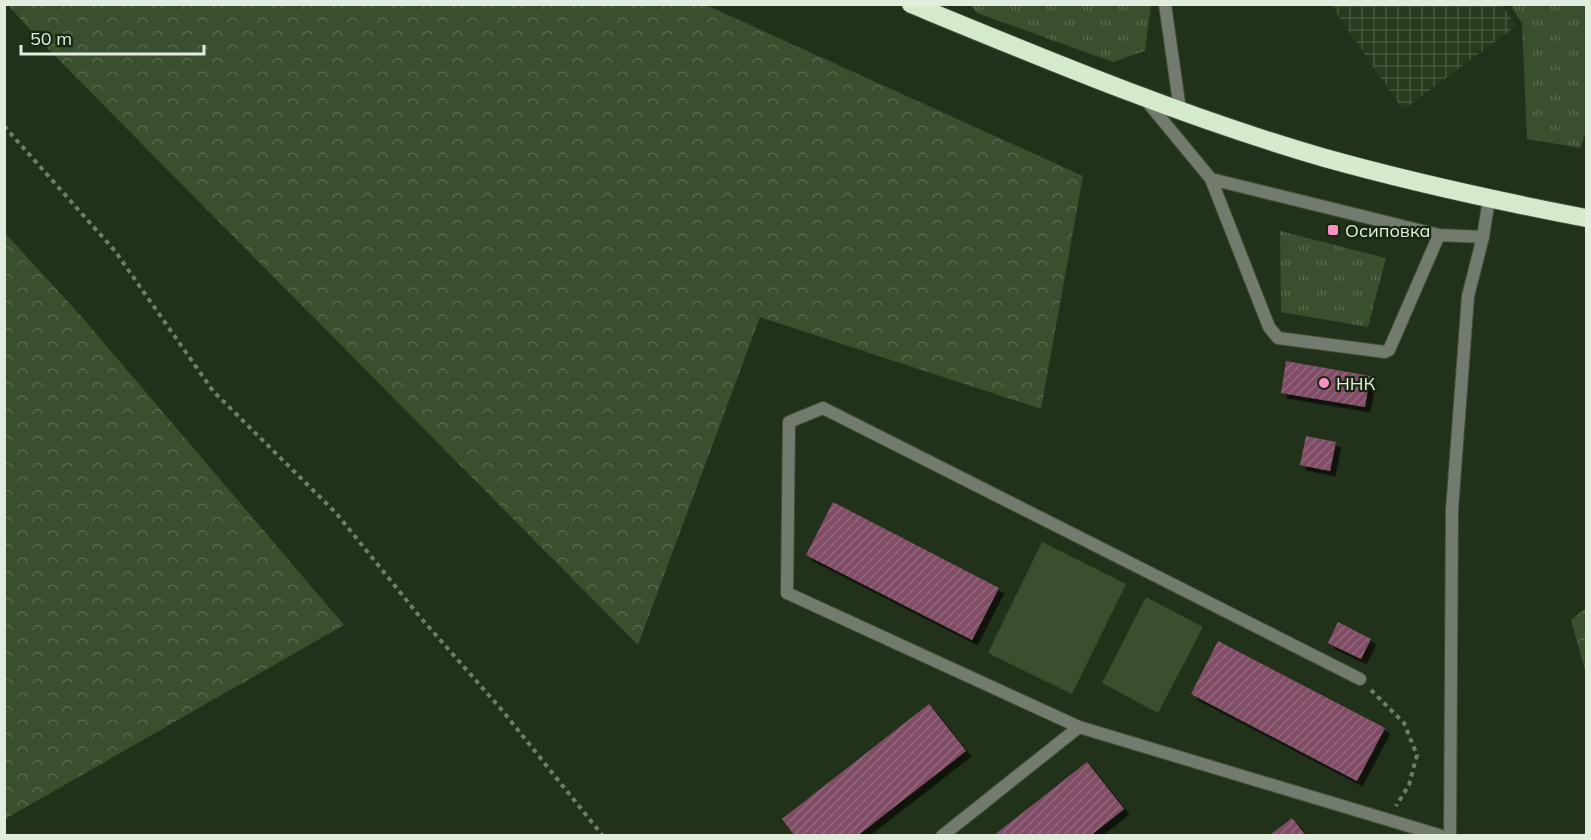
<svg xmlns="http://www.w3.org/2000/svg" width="1591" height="840" viewBox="0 0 1591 840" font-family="Mulish,sans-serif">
<defs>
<pattern id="industrial-grid" width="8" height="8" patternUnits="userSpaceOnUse" patternTransform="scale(1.5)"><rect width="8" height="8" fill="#263a1c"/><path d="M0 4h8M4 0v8" fill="none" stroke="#45573d"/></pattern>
<pattern id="grass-tufts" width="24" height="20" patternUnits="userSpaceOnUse" patternTransform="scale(1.5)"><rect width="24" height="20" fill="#394f2e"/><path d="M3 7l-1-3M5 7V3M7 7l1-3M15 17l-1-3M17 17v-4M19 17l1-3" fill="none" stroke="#56694c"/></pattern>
<pattern id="forest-crowns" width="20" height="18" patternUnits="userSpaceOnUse" patternTransform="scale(1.5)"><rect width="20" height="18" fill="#394f2e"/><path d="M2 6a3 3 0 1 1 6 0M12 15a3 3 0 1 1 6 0" fill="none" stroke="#56694c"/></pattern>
<pattern id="building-hatch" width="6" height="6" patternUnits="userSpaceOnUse" patternTransform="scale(1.5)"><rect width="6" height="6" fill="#814e66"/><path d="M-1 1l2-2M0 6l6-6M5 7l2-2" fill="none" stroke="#93687b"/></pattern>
<filter id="shadow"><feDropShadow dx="5.5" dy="5.5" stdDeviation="0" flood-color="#0009"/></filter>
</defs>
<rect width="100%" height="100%" fill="#22321a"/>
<path fill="url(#industrial-grid)" d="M 1331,5 L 1502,5 L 1516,26 L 1403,110 Z"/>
<path fill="url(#grass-tufts)" d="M 970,5 L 1151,5 L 1145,51 L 1113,62 L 977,13 Z
M 1510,5 L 1586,5 L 1586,130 L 1581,148 L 1527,139 L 1522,23 Z
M 1280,231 L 1386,258 L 1368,327 L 1281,312 Z"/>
<path fill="url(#forest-crowns)" d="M 8,5 L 706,5 L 1083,176 L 1041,409 L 760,317 L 638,645 L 40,41 Z
M 5,233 L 81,316 L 344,625 L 5,819 Z
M 1586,608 L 1586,673 L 1571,620 Z"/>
<path fill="#394f2e" d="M 1042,542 L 1126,584 L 1072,694 L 988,653 Z
M 1146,597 L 1203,627 L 1158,713 L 1102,683 Z"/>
<path fill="url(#building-hatch)" filter="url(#shadow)" d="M 1286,361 L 1370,376 L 1365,407 L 1281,393 Z
M 1306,436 L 1336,442 L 1330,471 L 1300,465 Z
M 833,502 L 999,588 L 972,640 L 806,555 Z
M 1338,622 L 1371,639 L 1361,659 L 1328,643 Z
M 1218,641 L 1385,728 L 1357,781 L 1191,694 Z
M 929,704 L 966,751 L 857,836 L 795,836 L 782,819 Z
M 1087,762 L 1124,809 L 1090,836 L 993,836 Z
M 1292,818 L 1306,836 L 1269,836 Z"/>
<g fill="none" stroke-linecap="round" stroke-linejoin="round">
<g stroke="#415039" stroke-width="14">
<path id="lane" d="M 1165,4 L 1180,110
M 1145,99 L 1211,179 L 1269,327 L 1278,338 L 1385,352 L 1389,350 L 1439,235
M 1211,179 L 1439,235 L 1483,237
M 1360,679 L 823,408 L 789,422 L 787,593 L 1079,727 L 1442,836
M 942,836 L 1079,727"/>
</g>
<g stroke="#415039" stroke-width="14">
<path id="street" d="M 1450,836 L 1452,510 L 1468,296 L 1483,237 L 1489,199"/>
</g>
<g stroke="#415039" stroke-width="20">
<path id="highway" d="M 911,4 C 1047,60 1183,117 1325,158 C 1411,182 1498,201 1586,218"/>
</g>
<path stroke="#707d69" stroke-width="4" stroke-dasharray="4.5 4.5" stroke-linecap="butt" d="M 4,126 L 115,251 L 213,391 L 336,513 L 420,617 L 501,709 L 603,836
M 1371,690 L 1404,723 L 1417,755 L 1409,785 L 1396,806"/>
<use href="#lane" stroke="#737b6f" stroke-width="12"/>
<use href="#street" stroke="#737b6f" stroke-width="12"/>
<use href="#highway" stroke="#d5eacb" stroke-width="18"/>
</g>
<g fill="#fc8fc3" stroke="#182810" stroke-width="2">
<rect x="1327" y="224" width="12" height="12" rx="3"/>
<circle cx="1324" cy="383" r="6"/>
</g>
<g text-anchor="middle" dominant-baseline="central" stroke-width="4.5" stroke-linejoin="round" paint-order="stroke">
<g font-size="18" fill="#e3edde" stroke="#182810" text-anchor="start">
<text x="1345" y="230">Осиповка</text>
<text x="1336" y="383">ННК</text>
</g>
</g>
<rect width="1591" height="840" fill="none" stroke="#e3edde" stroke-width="12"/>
<path d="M21 45v9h183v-9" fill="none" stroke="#e3edde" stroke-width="3"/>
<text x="30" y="45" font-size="18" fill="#e3edde" stroke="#182810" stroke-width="4.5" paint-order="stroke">50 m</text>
</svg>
